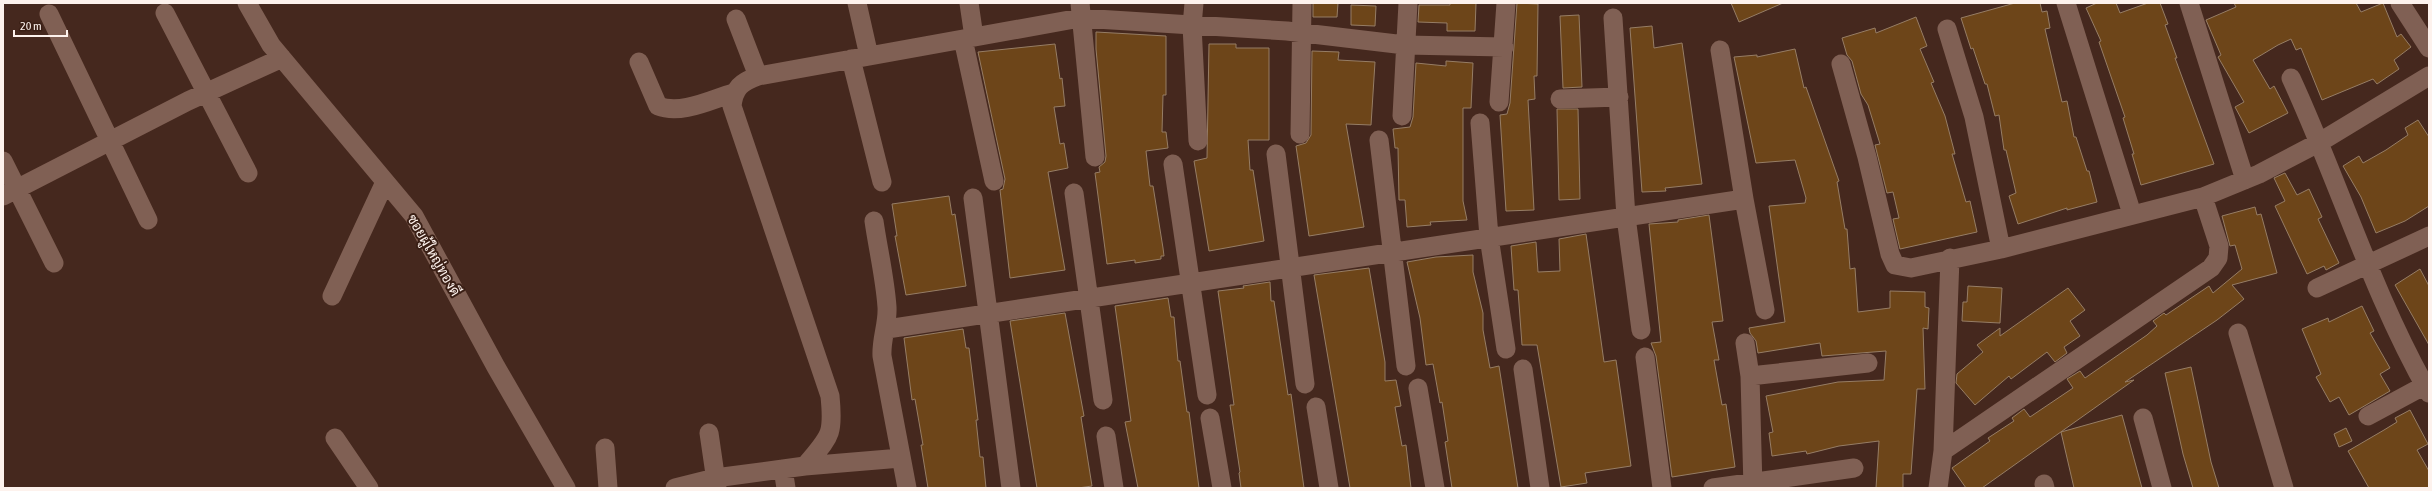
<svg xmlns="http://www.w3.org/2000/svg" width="2432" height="491" viewBox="0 0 2432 491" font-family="'Asap Condensed',Sarabun,sans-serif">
<rect width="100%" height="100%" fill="#45281e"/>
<path fill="#6d4519" stroke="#967d65" d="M 1313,3 L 1338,3 L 1337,17 L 1313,17 Z
M 1450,3 L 1476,3 L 1475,31 L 1447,31 L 1447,23 L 1418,22 L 1419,5 L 1450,5 Z
M 1517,3 L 1538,4 L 1537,76 L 1534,76 L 1535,99 L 1528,100 L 1534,210 L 1506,211 L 1500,115 L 1507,114 L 1510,103 Z
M 1731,3 L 1783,3 L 1739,22 Z
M 2015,3 L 2040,3 L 2042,12 L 2047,11 L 2050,28 L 2045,29 L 2062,102 L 2067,101 L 2074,137 L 2076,137 L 2087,171 L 2089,171 L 2097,202 L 2067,210 L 2067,208 L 2018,224 L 2009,196 L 2016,193 L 2006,150 L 2004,150 L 1999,115 L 1995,116 L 1987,84 L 1985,84 L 1973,48 L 1971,49 L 1961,18 Z
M 2097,3 L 2116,3 L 2120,13 L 2148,3 L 2160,3 L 2168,24 L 2165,25 L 2177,58 L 2175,58 L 2214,164 L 2141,185 L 2132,154 L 2134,154 L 2123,118 L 2125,117 L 2099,42 L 2101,41 L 2086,8 Z
M 2234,3 L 2356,3 L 2361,12 L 2383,3 L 2397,37 L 2401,34 L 2411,47 L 2394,60 L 2399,69 L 2377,84 L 2373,79 L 2322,100 L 2301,48 L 2296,50 L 2291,39 L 2278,45 L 2253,60 L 2270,89 L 2274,86 L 2288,113 L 2249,133 L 2235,107 L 2244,102 L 2218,57 L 2221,55 L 2206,20 L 2236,7 Z
M 1351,5 L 1376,6 L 1375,26 L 1351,25 Z
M 1579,15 L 1582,87 L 1563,88 L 1560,16 Z
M 1916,17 L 1927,46 L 1920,49 L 1934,82 L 1931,83 L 1945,116 L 1955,154 L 1952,154 L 1966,202 L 1970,201 L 1977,232 L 1900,249 L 1893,219 L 1899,218 L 1893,192 L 1887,193 L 1875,145 L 1880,144 L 1868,105 L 1861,94 L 1852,61 L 1847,55 L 1842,38 L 1875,28 L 1876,33 Z
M 1652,26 L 1654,48 L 1682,43 L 1702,184 L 1665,188 L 1666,191 L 1642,192 L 1630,28 Z
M 1096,32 L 1166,36 L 1166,95 L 1163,95 L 1162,132 L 1166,132 L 1168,148 L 1146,151 L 1150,186 L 1153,186 L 1163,248 L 1164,256 L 1161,256 L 1161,259 L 1135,263 L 1135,260 L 1107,264 L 1095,173 L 1100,172 L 1099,167 L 1105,162 L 1106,156 L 1096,49 Z
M 1055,44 L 1060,79 L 1062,78 L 1065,106 L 1054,107 L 1060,144 L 1064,143 L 1068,168 L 1048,172 L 1065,270 L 1010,278 L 1000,190 L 1003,189 L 1005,179 L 978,52 Z
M 1209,44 L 1236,44 L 1236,48 L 1269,48 L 1269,140 L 1248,140 L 1250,170 L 1253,170 L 1264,241 L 1209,251 L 1194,161 L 1207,158 Z
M 1795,49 L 1804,88 L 1806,87 L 1839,181 L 1837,182 L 1845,229 L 1847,229 L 1850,269 L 1855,268 L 1858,312 L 1890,308 L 1890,291 L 1925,292 L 1925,307 L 1929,308 L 1928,329 L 1923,328 L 1925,389 L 1917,389 L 1911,474 L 1903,474 L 1903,488 L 1876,488 L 1879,441 L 1839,446 L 1807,454 L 1806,451 L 1772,456 L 1769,433 L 1773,432 L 1766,396 L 1838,382 L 1884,380 L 1886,351 L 1822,356 L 1820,343 L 1758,353 L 1756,341 L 1750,333 L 1749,328 L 1785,322 L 1769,206 L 1805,203 L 1806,198 L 1795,160 L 1756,163 L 1734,57 L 1757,55 L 1757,57 Z
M 1312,51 L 1339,52 L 1338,60 L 1375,62 L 1371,125 L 1346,124 L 1364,227 L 1309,236 L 1296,146 L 1306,143 L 1311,135 Z
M 1446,61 L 1473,63 L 1471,108 L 1463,108 L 1463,201 L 1467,220 L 1430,222 L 1431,225 L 1407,227 L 1405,200 L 1399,200 L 1398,148 L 1395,148 L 1393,129 L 1410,127 L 1413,117 L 1416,63 L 1446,66 Z
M 1557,109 L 1578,109 L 1580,199 L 1559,200 Z
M 2418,120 L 2429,137 L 2429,206 L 2405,221 L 2376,233 L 2361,197 L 2343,166 L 2359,156 L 2363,163 L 2386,150 L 2408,135 L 2405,128 Z
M 2285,173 L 2297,195 L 2309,189 L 2322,217 L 2318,219 L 2339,263 L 2326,270 L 2324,266 L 2307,274 L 2275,206 L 2285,201 L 2274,178 Z
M 949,196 L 952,215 L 955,214 L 966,286 L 906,295 L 895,236 L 897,236 L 892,204 Z
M 2255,207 L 2257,215 L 2261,214 L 2277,273 L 2232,285 L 2244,299 L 2217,320 L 2125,382 L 2134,380 L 1982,488 L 1966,488 L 1952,468 L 1990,441 L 1988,438 L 2014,421 L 2012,418 L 2024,409 L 2030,417 L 2073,388 L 2067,379 L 2080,371 L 2085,378 L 2147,335 L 2157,326 L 2153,321 L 2164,313 L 2166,315 L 2209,286 L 2213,293 L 2242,269 L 2235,245 L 2230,246 L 2222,216 Z
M 1709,215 L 1723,321 L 1712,322 L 1719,360 L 1714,360 L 1722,405 L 1726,404 L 1735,467 L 1672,477 L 1656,356 L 1651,343 L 1661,342 L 1649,224 L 1678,222 L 1678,220 Z
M 1586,234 L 1604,362 L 1616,360 L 1631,466 L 1585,473 L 1587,483 L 1561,487 L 1537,345 L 1522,345 L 1518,290 L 1514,290 L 1511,246 L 1536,242 L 1538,272 L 1560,271 L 1559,239 Z
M 1473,255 L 1473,272 L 1483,313 L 1483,330 L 1490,368 L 1499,366 L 1518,488 L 1452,488 L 1445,442 L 1448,441 L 1442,402 L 1440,403 L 1433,364 L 1426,365 L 1420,318 L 1407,262 L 1436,257 Z
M 1369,268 L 1385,362 L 1385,381 L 1396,380 L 1401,406 L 1395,407 L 1402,446 L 1406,445 L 1411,488 L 1350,488 L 1314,275 Z
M 2420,269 L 2429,286 L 2429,345 L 2395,285 Z
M 1270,282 L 1271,301 L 1274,301 L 1288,395 L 1291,394 L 1304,488 L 1241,488 L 1239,473 L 1240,472 L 1230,405 L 1234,405 L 1218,291 L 1244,288 L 1243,286 Z
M 1968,286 L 2002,288 L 2000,323 L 1962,321 L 1963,302 L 1967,302 Z
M 2068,288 L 2085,310 L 2070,321 L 2080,336 L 2064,347 L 2067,353 L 2055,362 L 2047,352 L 2011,379 L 2009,376 L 1975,405 L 1956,383 L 1957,374 L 1983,352 L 1977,345 L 2000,328 L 2000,336 Z
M 1168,298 L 1171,317 L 1174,317 L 1178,361 L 1180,361 L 1187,412 L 1189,412 L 1199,488 L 1138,488 L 1125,422 L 1131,421 L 1115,306 Z
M 2362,306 L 2374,331 L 2370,333 L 2390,368 L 2380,374 L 2390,391 L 2349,415 L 2339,397 L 2330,402 L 2316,377 L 2321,374 L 2302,329 L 2328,318 L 2329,322 Z
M 1065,313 L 1084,416 L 1081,417 L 1092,486 L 1078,488 L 1037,488 L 1010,321 Z
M 963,329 L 966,348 L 969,348 L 978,420 L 976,420 L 980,457 L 983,457 L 986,488 L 928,488 L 921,445 L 923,445 L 915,399 L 912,400 L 904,338 Z
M 2191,367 L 2211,462 L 2219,488 L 2193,488 L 2183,454 L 2165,373 Z
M 2410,410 L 2428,444 L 2417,450 L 2429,471 L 2429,488 L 2369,488 L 2348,451 L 2384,430 L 2397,422 L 2395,418 Z
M 2122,415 L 2142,488 L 2074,488 L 2061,432 Z
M 2346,428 L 2352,441 L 2339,447 L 2334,434 Z"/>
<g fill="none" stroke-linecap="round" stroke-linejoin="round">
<path stroke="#806054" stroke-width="19" d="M 247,3 L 271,45 L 414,216 L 496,367 L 566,488
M 857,3 L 869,56
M 969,3 L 974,37
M 1080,3 L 1095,157
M 1194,3 L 1192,26 L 1198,141
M 2066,3 L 2132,214
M 2189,3 L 2245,180
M 2400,3 L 2429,48
M 165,13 L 248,173
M 49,14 L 148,220
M 1613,18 L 1626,217 L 1641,330
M 736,19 L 758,76
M 1947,29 L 1974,117 L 2001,249
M 963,39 L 994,181
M 1720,50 L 1744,199 L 1765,310
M 851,59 L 882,182
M 639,62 L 658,106 C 681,115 710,100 733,93
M 1841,64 L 1867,157 L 1890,254 L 1895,265 L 1911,268 L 2001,249 L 2203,197 L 2259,174 L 2320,142 L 2429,76
M 2291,78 C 2339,182 2372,293 2429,393
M 1560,99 L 1619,97
M 1499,102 L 1506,3
M 1402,116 L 1408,3
M 1480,123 L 1489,237 L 1506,349
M 1300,134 L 1302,3
M 1379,140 L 1406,366
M 1276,154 L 1305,384
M 3,161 L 54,263
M 1173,164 L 1207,395
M 1074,193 L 1103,400
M 3,196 L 188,101 L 282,58
M 973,198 L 1011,488
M 874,221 C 878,249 885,278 887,307 C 888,324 881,339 882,356 L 907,488
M 2317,288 L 2429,236
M 332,296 L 385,182
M 887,329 L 1744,199
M 2238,333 L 2284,488
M 1745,343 L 1750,376 L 1753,488
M 1645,357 L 1662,488
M 1523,369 L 1540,488
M 1750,376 L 1868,363
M 1418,388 L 1435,488
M 1316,407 L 1329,488
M 2368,416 L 2429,383
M 1210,418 L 1222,488
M 2143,418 L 2162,488
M 709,433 L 717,488
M 1106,436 L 1114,488
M 335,438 L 369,488
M 605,448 L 608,488
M 1943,451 L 2211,268 L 2218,258 L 2219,246 L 2203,197
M 805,466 L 901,458
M 783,469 L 786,488
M 2044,484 L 2045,488
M 675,488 L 715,478 L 805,466 C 830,436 834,436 830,396 L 732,106 C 734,88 741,82 758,76 L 1080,18 L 1287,31 L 1405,45 L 1504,47
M 1713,488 L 1854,468
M 1938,488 L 1943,451 L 1950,258"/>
</g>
<g text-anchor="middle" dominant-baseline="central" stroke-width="4" stroke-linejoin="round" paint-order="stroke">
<g font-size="14" fill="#fdf2ed" stroke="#3a1f15">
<text transform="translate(434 255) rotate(60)">ซอยผู้ใหญ่ทองดี</text>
</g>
</g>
<rect width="2432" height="491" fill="none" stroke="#fdf2ed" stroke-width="8"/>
<path d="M14 30v6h53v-6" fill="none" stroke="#fdf2ed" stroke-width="2"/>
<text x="20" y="30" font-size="12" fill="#fdf2ed" stroke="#3a1f15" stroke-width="3" paint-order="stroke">20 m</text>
</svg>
